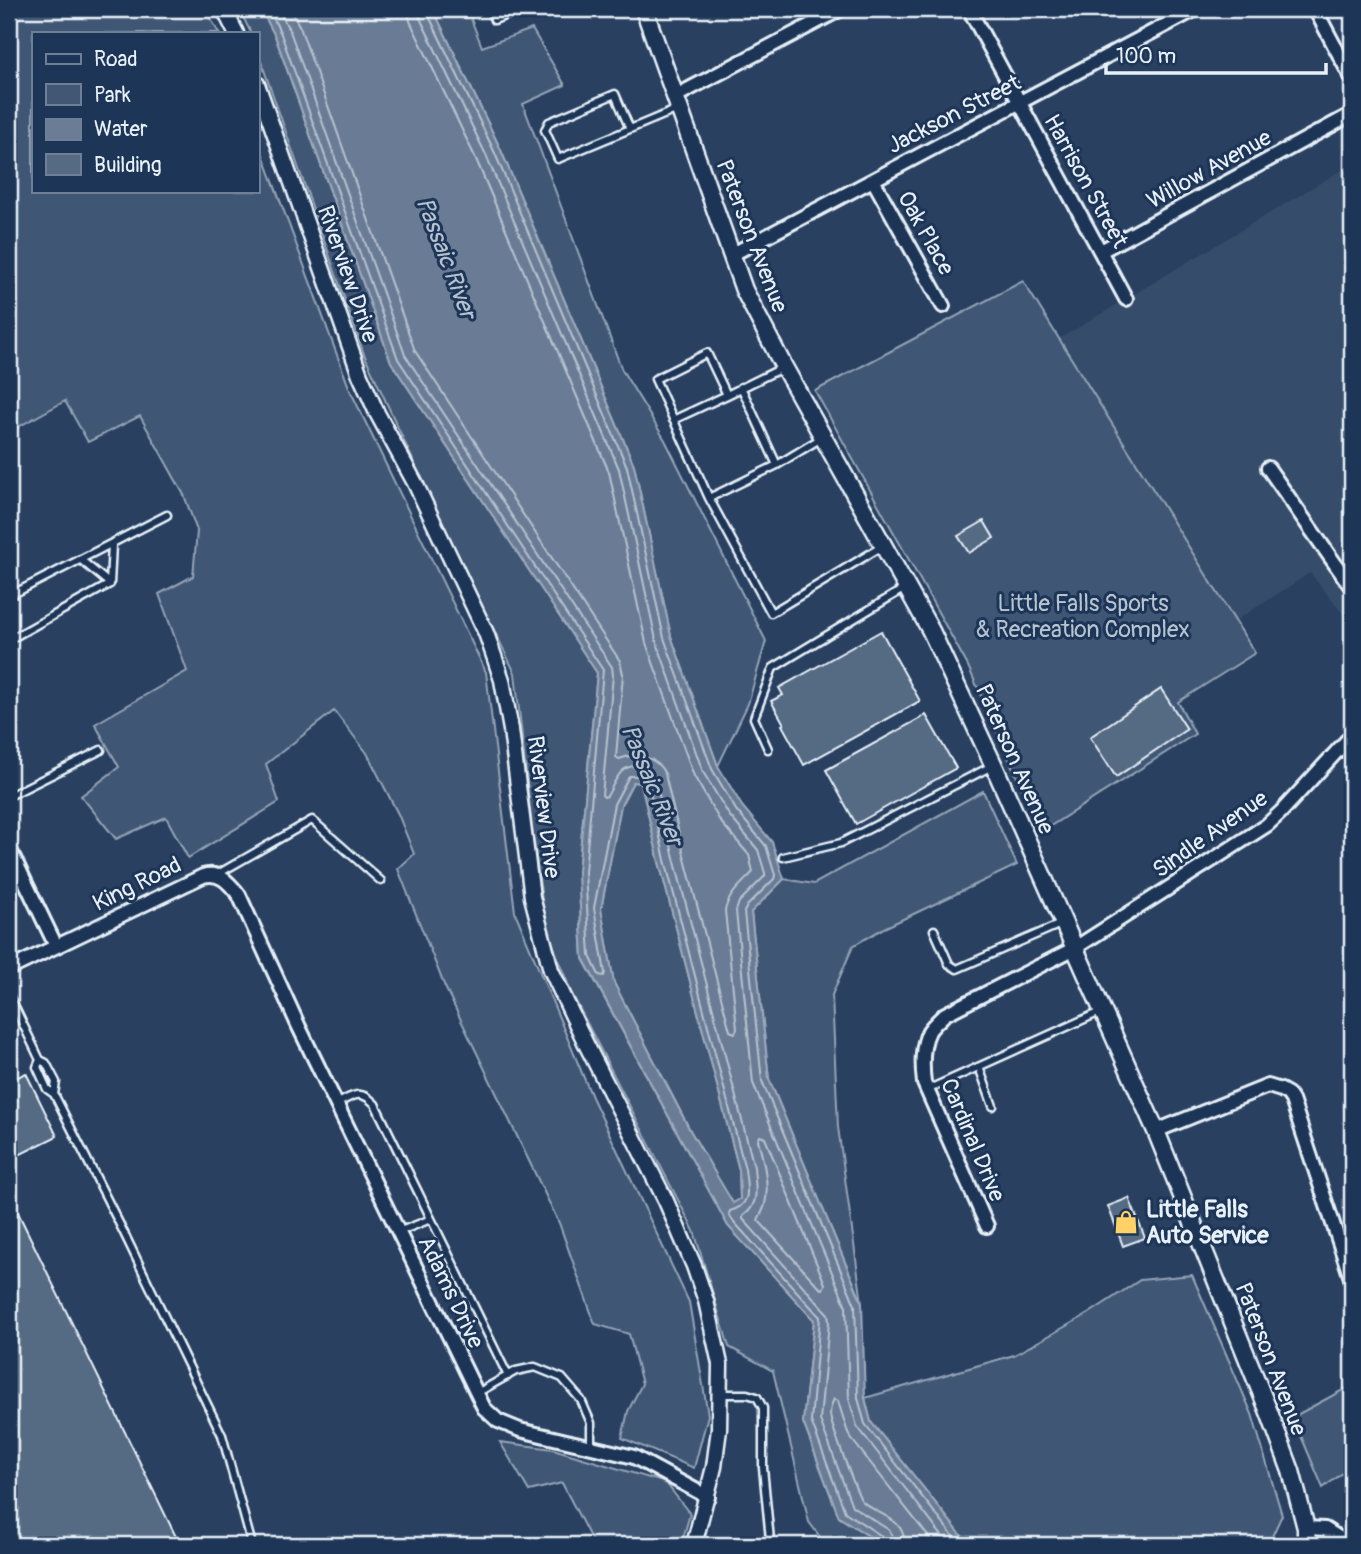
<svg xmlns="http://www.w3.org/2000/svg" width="1361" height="1554" viewBox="0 0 1361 1554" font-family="Pangolin,sans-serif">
<rect width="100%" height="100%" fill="#294061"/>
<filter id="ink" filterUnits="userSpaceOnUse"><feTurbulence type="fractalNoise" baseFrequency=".0143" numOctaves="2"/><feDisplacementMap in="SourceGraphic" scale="14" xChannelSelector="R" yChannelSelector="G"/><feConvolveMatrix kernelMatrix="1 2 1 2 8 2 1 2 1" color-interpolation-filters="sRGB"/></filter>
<g filter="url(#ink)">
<path fill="#364d6b" d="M 1352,164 L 1352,625 L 1310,573 L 1235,621 L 1059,339 Z"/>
<path fill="#415774" stroke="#94a4b6" stroke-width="2" d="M 9,9 L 205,9 L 219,33 L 33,33 L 33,191 L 257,191 L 257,138 L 350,390 L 486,672 L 515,912 L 592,1097 L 689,1302 L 708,1415 L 694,1468 L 622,1438 L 628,1411 L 642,1384 L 629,1334 L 595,1324 L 559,1223 L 445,987 L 398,869 L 414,854 L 398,814 L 367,753 L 334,711 L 266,764 L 279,802 L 188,858 L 166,817 L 116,839 L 81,796 L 119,767 L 95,724 L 187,671 L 159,594 L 193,576 L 197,531 L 184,495 L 140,416 L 88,442 L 65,401 L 9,432 Z
M 239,9 L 261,9 L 275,36 L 391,362 L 597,673 L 578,872 L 583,959 L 728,1226 L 814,1320 L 803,1422 L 839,1517 L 883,1545 L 826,1545 L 809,1522 L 773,1371 L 729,1347 L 694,1231 L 571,992 L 545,923 L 532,827 L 515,673 L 439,517 L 364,354 L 257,50 L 257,33 L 251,33 Z
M 433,9 L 467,9 L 482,47 L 532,29 L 565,85 L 523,104 L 536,139 L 622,370 L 665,440 L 766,641 L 748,704 L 718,766 L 671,636 L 634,465 L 500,148 Z
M 1023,281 L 1255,653 L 1178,702 L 1195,734 L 1041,832 L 968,666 L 815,391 Z
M 633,782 L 641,783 L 659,862 L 739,1170 L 740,1199 L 732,1204 L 691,1132 L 614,983 L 601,909 L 621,805 Z
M 983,791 L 1017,865 L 884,928 L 853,946 L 832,995 L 838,1127 L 862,1303 L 769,1079 L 751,912 L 784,879 L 814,884 Z
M 1192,1275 L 1252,1414 L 1282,1515 L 1268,1545 L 969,1545 L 871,1422 L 865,1398 L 1014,1355 L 1088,1314 L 1140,1280 Z
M 1352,1385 L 1352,1466 L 1323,1488 L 1293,1417 Z
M 500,1442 L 553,1449 L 666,1483 L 690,1514 L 681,1545 L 594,1545 L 562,1483 L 529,1491 Z"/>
<path fill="#6b7c95" stroke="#9dabbd" stroke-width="2" fill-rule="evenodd" d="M 261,9 L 433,9 L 500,148 L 634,465 L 671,636 L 718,766 L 742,806 L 772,842 L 784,879 L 751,912 L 769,1079 L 862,1303 L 865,1398 L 871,1422 L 969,1545 L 883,1545 L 839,1517 L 803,1422 L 814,1320 L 728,1226 L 583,958 L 578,872 L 597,673 L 391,362 L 275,36 ZM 633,782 L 641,783 L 659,862 L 739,1170 L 740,1199 L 733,1203 L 691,1132 L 614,983 L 601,909 L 621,805 Z"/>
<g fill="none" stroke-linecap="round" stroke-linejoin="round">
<path stroke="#b6c2d0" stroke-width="2" d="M 269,9 L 281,34 L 398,359 L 603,670 L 585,872 L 590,956 L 599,975 L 604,976 L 605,973 L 594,908 L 614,804 L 629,776 L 642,776 L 648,782 L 665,860 L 745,1169 C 747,1188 753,1205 730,1211 L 729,1214 L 734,1222 L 820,1317 L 811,1421 L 845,1512 L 883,1537 L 886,1545
M 278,9 L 290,31 L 405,355 L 612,667 L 613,675 L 602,795 L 604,797 L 607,796 C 615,783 619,765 637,766 C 646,767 651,770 655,778 L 674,858 L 754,1167 C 755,1186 761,1204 743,1216 L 743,1219 L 828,1314 L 829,1322 L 820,1420 L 852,1506 L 889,1530 L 893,1537 L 894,1545
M 290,9 L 300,27 L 415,351 L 620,661 L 623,674 L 616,757 L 619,759 C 637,752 656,756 665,774 L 684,855 L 730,1031 L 735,1033 L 737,1029 L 725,911 C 728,894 742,884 753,872 L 749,855 L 720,821 L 694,776 L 646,643 L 609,472 L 476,159 L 410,21 L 408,9
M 419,9 L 420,18 L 486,155 L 619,469 L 656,640 L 703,772 L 729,815 L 758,850 L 765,873 L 765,876 L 739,902 L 736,911 L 753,1083 L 846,1306 L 849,1399 L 857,1426 L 949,1545
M 428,9 L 428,14 L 494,151 L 627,467 L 664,638 L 712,769 L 736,810 L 766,846 L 775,875 L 774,879 L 747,906 L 744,912 L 762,1081 L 855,1305 L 858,1398 L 865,1424 L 960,1545
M 760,1136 L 765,1138 L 825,1284 L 823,1289 L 820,1288 L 758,1220 C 760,1215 764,1210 765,1204 C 770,1185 763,1159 758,1140 Z
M 905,1545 C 904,1516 879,1517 862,1501 C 858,1497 833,1429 831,1420 C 829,1413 831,1405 834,1399 L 838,1401 L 847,1430 L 850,1437 L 935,1545"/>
</g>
<path fill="#556a83" stroke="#e8f1f8" stroke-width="2" d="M 984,521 L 994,538 L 969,553 L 958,536 Z
M 881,631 L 920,701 L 804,765 L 782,725 L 784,724 L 771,701 L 783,695 L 779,688 Z
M 1161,689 L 1187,729 L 1116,777 L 1090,737 Z
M 926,715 L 956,768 L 856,824 L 826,770 Z
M 26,1073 L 57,1136 L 9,1160 L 9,1081 Z
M 9,1194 L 180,1545 L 9,1545 Z
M 1129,1198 L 1145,1238 L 1123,1246 L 1108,1206 Z"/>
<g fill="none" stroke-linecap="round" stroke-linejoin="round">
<g stroke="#e8f1f8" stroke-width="11">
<path id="service" d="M 490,9 L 494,20 L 523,9
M 630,129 L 615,94 L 549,122 L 545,130 L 558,159 L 678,109
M 782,368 L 727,395 L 707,353 L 655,379 L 709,498 L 771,613 L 881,547
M 673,420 L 727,395
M 777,465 L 823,437
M 709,498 L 777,465 L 741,387
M 81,560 L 110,584
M 110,584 L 112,544
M 9,596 L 167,515
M 9,640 L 110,584
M 768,749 L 754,718 L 773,668 L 905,588
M 9,796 L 101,750
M 783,857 L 841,843 L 992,766
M 216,875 L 312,820 L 381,881
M 934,930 L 949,964 L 957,969 L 1063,923
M 9,995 L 40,1060 L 46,1063 L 56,1082 L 54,1094 L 47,1089 L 37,1067 L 40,1060
M 979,1067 L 993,1106
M 927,1090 L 1100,1012
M 54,1094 L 123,1231 L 222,1435 L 252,1545
M 336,1104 C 353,1096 360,1088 375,1104 L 508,1376
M 398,1232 L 431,1219
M 477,1393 L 516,1371 L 535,1367 L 562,1378 L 581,1400 L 591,1423 L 591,1446
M 721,1394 L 747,1394 L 757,1397 L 763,1408 L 763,1468 L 770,1540 L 773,1545"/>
</g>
<g stroke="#e8f1f8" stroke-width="18">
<path id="minor" d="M 969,9 L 1126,299
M 1315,9 L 1352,79
M 676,96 L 841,9
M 873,180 L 943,306
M 1101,251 L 1352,114
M 731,255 L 1196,9
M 1268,468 L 1352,588
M 9,848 L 56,946
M 9,969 L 203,876 C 220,871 229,883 239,895 L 299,1027 L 484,1408 L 498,1421 L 520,1430 L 634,1457 L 708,1497
M 1156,1131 L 1268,1086 L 1281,1090 L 1288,1094 L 1292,1100 L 1352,1281
M 987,1226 L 924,1083 C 922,1066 921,1047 929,1031 C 933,1025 940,1019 945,1014 L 1075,948 L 1267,825 L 1281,812 L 1352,735
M 1306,1528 L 1325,1529 L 1350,1545"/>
</g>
<g stroke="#e8f1f8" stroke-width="19">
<path id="tertiary" d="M 224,9 L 236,33
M 257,84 L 360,375 L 377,413 L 415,483 L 486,633 L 495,659 L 502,680 L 511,730 L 532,897 L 551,970 L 586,1044 L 666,1201 L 694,1266 L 706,1301 L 720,1364 L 719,1429 L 714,1467 L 694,1545"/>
</g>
<g stroke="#e8f1f8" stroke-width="21">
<path id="secondary" d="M 644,9 L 744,290 L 784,367 L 931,631 L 994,766 L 1156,1131 L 1269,1412 L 1291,1471 L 1306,1528 L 1306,1545"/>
</g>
<use href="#service" stroke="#1d3557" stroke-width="6"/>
<use href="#minor" stroke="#1d3557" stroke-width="12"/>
<use href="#tertiary" stroke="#1d3557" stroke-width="14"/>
<use href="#secondary" stroke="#1d3557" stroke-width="16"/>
</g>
</g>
<defs>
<g id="shop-bare" transform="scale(1.89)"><path d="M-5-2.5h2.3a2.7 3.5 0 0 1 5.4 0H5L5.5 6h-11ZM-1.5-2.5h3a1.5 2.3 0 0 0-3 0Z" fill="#ffd166" stroke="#1d3557" stroke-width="2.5" paint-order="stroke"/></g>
</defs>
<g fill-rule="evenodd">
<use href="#shop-bare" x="1126" y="1222"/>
</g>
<g text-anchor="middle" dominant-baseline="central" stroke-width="6" stroke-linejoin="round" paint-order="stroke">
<g font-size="23" fill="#e8f1f8" stroke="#1d3557">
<text transform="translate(954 114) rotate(-27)">Jackson Street</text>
<text transform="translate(1209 169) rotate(-29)">Willow Avenue</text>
<text transform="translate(1086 181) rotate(61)">Harrison Street</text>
<text transform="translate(926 233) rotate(61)">Oak Place</text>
<text transform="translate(752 236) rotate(69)">Paterson Avenue</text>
<text transform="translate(348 274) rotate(71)">Riverview Drive</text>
<text transform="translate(1015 759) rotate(66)">Paterson Avenue</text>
<text transform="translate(544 807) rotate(83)">Riverview Drive</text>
<text transform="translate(1210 834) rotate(-35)">Sindle Avenue</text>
<text transform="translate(137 884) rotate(-26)">King Road</text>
<text transform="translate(973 1140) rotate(67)">Cardinal Drive</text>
<text transform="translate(451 1292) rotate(64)">Adams Drive</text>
<text transform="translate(1271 1359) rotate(69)">Paterson Avenue</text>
</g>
<g font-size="23" fill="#b6c3d0" stroke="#1d3557">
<text x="1083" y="603">Little Falls Sports<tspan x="1083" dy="26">&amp; Recreation Complex</tspan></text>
</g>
<g font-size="23" font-weight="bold" fill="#e8f1f8" stroke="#1d3557" text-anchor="start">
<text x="1146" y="1209">Little Falls<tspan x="1146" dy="26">Auto Service</tspan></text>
</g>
<g font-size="24" font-style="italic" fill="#b6c2d0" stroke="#1d3557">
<text transform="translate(446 258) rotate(69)">Passaic River</text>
<text transform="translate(652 785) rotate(68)">Passaic River</text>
</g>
</g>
<rect width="1361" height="1554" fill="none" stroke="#1d3557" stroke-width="35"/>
<rect x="18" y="18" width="1326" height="1519" fill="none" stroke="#e8f1f8" stroke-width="2.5" filter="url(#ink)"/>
<rect x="32" y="32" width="228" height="161" fill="#1d3557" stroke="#6e8097" stroke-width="2"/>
<rect x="46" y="54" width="35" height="10" fill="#1d3557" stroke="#6e8097" stroke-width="2"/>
<text x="94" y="66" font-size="21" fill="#e8f1f8">Road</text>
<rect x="46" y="84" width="35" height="21" fill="#415774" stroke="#6e8097" stroke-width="2"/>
<text x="94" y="102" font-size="21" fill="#e8f1f8">Park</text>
<rect x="46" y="119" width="35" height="21" fill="#6b7c95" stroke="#6e8097" stroke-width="2"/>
<text x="94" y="136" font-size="21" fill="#e8f1f8">Water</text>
<rect x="46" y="154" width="35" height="21" fill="#556a83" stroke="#6e8097" stroke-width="2"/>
<text x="94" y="172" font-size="21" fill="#e8f1f8">Building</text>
<path d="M1106 63v10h220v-10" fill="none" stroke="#e8f1f8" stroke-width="3.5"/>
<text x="1116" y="63" font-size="21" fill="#e8f1f8" stroke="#1d3557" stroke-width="5" paint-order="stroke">100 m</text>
</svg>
